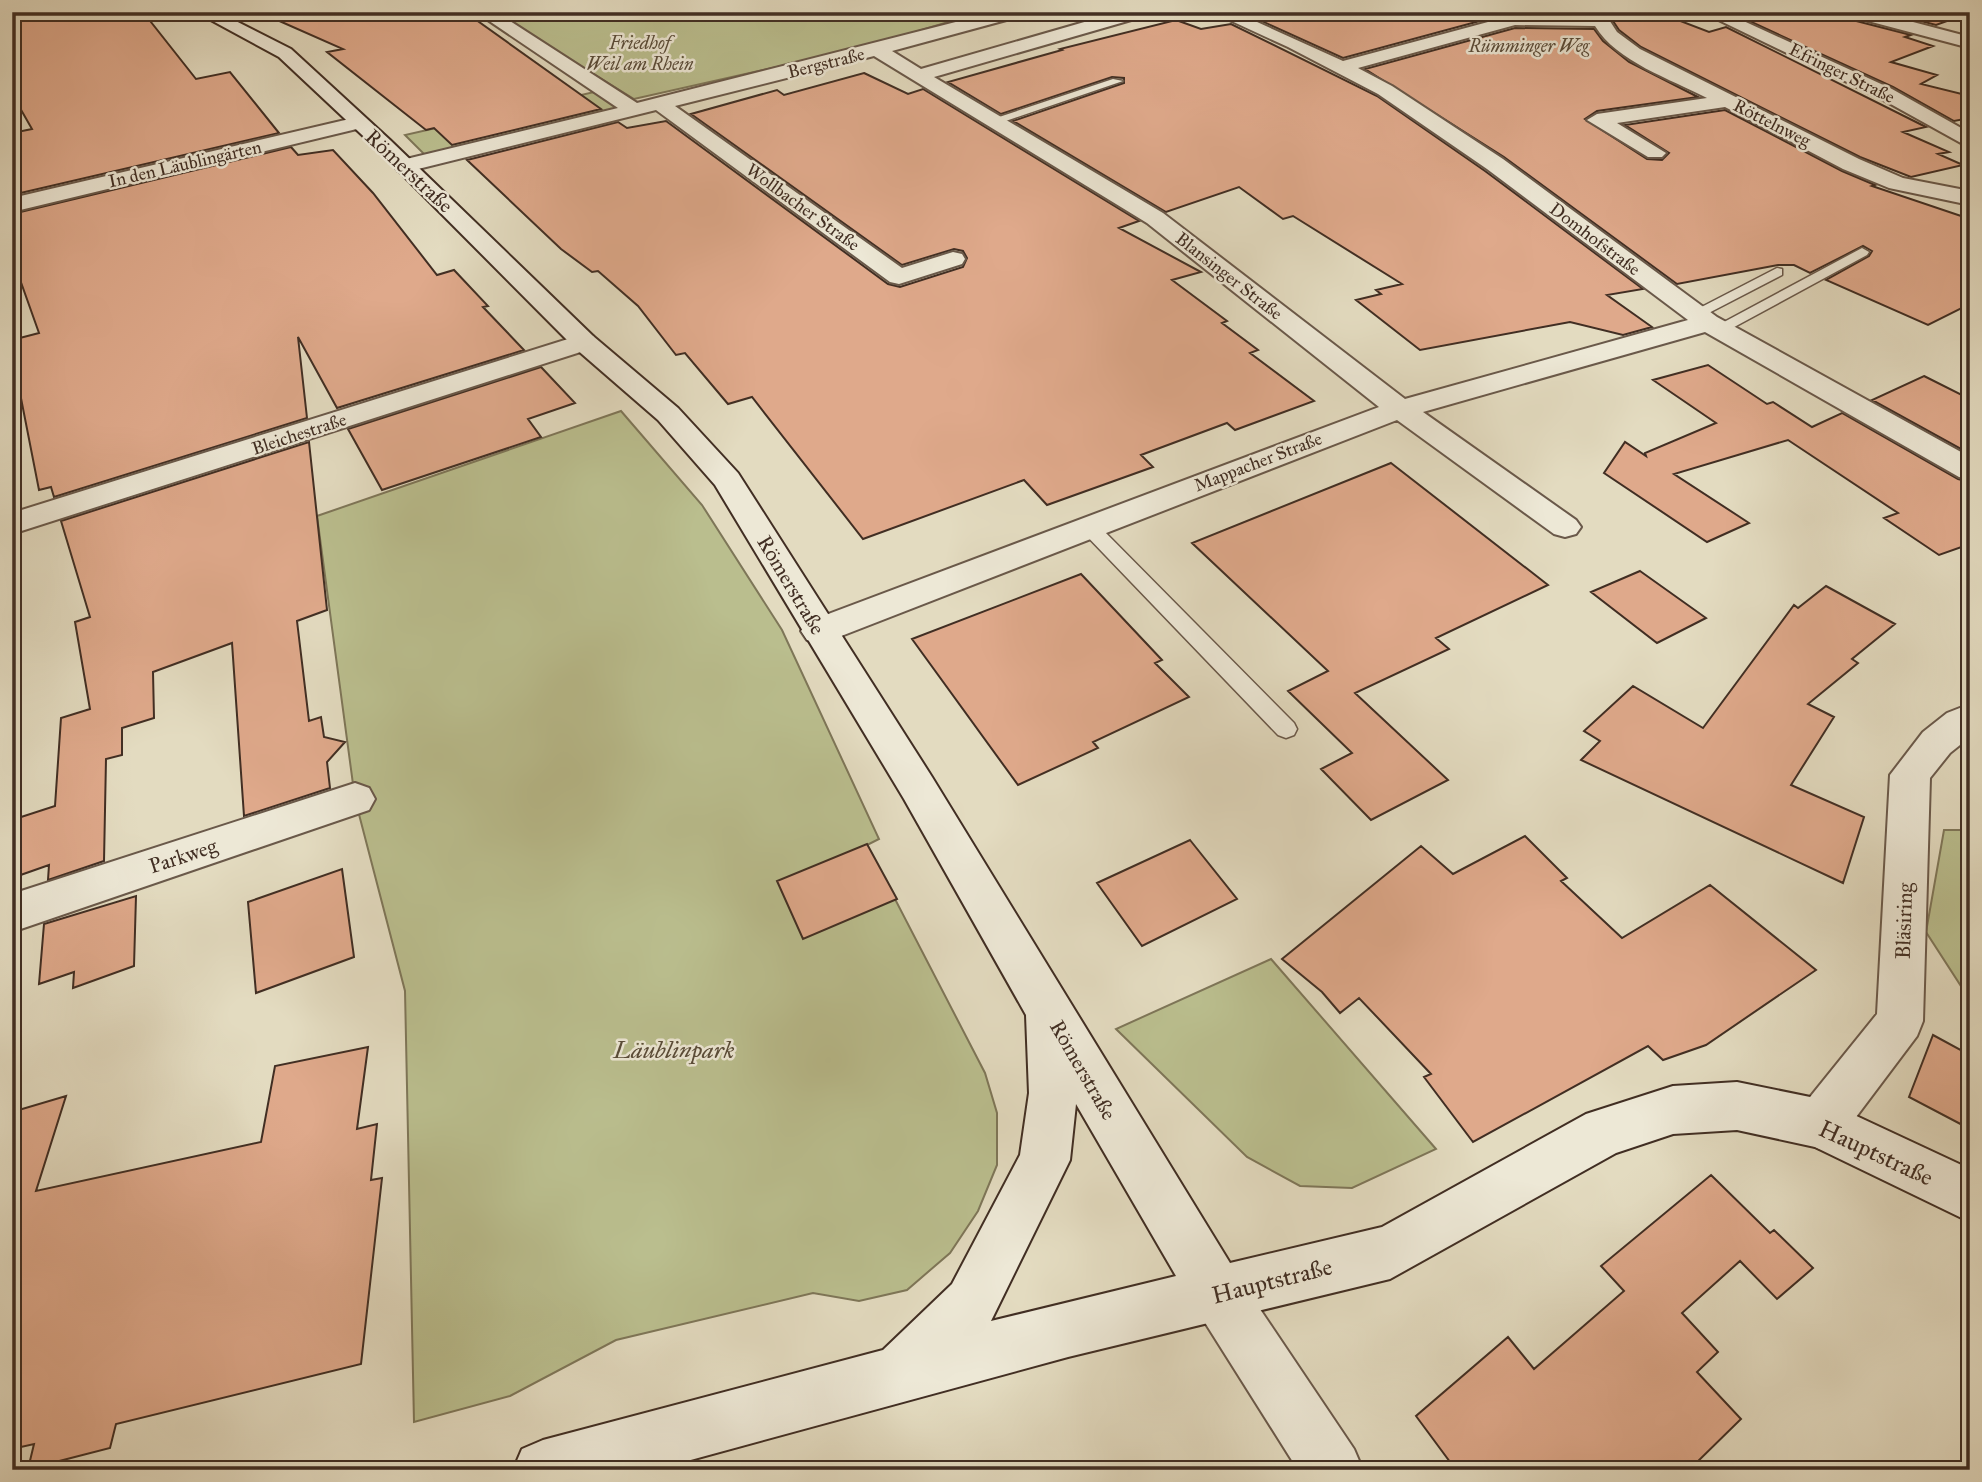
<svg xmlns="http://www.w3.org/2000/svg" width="1982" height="1482" viewBox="0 0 1982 1482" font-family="'IM FELL Great Primer',serif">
<rect width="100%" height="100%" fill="#e3dbc0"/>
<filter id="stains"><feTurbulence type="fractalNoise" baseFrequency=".00286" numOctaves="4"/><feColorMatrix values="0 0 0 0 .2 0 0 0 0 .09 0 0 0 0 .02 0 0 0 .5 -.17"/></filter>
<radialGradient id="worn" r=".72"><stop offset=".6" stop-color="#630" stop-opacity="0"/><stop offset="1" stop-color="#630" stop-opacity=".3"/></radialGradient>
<path fill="#babe8e" stroke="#7e7658" stroke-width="2" d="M 493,12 L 982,12 L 861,48 L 634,99 Z
M 603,90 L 636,111 L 430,160 L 405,135 Z
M 621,411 L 702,505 L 782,630 L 879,839 L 867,845 L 985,1073 L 997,1113 L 997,1165 L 978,1211 L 950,1253 L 907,1290 L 859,1301 L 813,1293 L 616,1340 L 510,1396 L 414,1422 L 405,991 L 355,799 L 317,516 Z
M 1944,830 L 1970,830 L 1970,1000 L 1926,932 Z
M 1271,959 L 1436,1149 L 1352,1188 L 1300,1186 L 1247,1157 L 1116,1029 Z"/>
<path fill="#dfa98b" stroke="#412e23" stroke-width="2" d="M 12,12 L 143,12 L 196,79 L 230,72 L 279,133 L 12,195 L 12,133 L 32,129 L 12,94 Z
M 259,12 L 465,12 L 601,109 L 452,145 L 434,128 L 426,130 L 327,52 L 343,49 Z
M 1278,12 L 1562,12 L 1564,13 L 1513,12 L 1343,58 L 1255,18 Z
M 1622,12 L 1657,12 L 1709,32 L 1726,27 L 1926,127 L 1903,132 L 1949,152 L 1938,154 L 1963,165 L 1911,177 L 1860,157 L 1641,47 L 1619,30 L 1609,15 Z
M 1771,12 L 1845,12 L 1848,19 L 1911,35 L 1905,37 L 1933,46 L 1891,62 L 1937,75 L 1921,84 L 1970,96 L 1970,118 L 1954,121 L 1893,87 L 1747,20 Z
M 1886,12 L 1961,12 L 1961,16 L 1936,25 Z
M 1176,20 L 1201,29 L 1231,24 L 1377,96 L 1485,171 L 1643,289 L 1607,295 L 1652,327 L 1623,335 L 1570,322 L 1420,350 L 1356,300 L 1381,294 L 1376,290 L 1402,284 L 1293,216 L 1283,219 L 1239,187 L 1166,212 L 1013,121 L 1124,83 L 1124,78 L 1112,77 L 1001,114 L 948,82 L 1062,50 L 1060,49 Z
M 1515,28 L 1594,29 L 1603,41 L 1629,62 L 1698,97 L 1597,111 L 1585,119 L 1647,159 L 1662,160 L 1669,153 L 1625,125 L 1725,110 L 1842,171 L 1875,185 L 1872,186 L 1970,219 L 1970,304 L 1928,325 L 1826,280 L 1869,256 L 1872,251 L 1863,246 L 1810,273 L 1794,265 L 1778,265 L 1677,284 L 1504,157 L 1365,69 Z
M 864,73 L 908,94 L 923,89 L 1139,221 L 1119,228 L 1201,272 L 1172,280 L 1227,321 L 1222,323 L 1258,350 L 1250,353 L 1314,401 L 1235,430 L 1227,423 L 1141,455 L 1153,467 L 1047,505 L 1024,480 L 863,539 L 752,397 L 728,404 L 685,353 L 676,355 L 638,306 L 598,271 L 592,272 L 561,249 L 467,160 L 618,122 L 627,128 L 666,121 L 888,284 L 900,287 L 963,267 L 967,258 L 963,251 L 954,249 L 902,265 L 691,114 L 777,90 L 784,95 Z
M 291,147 L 298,155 L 333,150 L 373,193 L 437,275 L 454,270 L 488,306 L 483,307 L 524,350 L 337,408 L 298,337 L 307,418 L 54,497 L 51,487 L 39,490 L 19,388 L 12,390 L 12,340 L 39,333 L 12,257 L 12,214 Z
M 1708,365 L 1767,404 L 1773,402 L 1812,427 L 1842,413 L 1958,479 L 1970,482 L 1970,544 L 1939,555 L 1884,518 L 1898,513 L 1788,440 L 1674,474 L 1749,523 L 1707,542 L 1604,473 L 1625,442 L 1646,456 L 1645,453 L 1716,423 L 1653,380 Z
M 541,367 L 575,403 L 528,419 L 541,437 L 382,490 L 348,429 Z
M 1924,376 L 1970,399 L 1970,454 L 1872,400 Z
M 309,442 L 327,610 L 297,621 L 309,721 L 321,717 L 324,737 L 345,742 L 327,762 L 330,788 L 244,816 L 232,643 L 153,672 L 154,718 L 122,728 L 122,755 L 106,759 L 104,861 L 48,880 L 49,865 L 12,878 L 12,823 L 18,822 L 18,818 L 55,806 L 61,718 L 90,709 L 75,622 L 90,617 L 61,521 Z
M 1391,463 L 1548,585 L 1436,638 L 1449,649 L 1355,693 L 1448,780 L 1371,820 L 1321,769 L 1352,753 L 1288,691 L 1328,671 L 1192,543 Z
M 1640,571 L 1706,618 L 1657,643 L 1591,592 Z
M 1081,574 L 1162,660 L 1155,663 L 1189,697 L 1093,742 L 1098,748 L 1018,785 L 912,639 Z
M 1826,586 L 1895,624 L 1852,659 L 1858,663 L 1808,704 L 1834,717 L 1791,785 L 1864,817 L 1843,883 L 1581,760 L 1600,741 L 1584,731 L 1633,686 L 1703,728 L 1794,605 L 1798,608 Z
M 1525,836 L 1567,878 L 1561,881 L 1622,938 L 1710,885 L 1816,970 L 1706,1045 L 1663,1060 L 1648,1046 L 1473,1142 L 1424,1077 L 1431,1074 L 1359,998 L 1340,1013 L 1322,992 L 1282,959 L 1421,846 L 1453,874 Z
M 1190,840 L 1237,899 L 1142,946 L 1097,883 Z
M 867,844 L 897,899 L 803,939 L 777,881 Z
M 342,869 L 354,957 L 256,993 L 248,902 Z
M 136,896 L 134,966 L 73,988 L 74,972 L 39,984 L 44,924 Z
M 1933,1035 L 1970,1055 L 1970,1129 L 1909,1097 Z
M 368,1047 L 357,1129 L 377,1124 L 371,1180 L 382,1178 L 361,1364 L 116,1424 L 110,1448 L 28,1469 L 34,1444 L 12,1449 L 12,1112 L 66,1096 L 36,1191 L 261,1142 L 275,1066 Z
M 1711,1175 L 1770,1233 L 1774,1230 L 1813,1268 L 1777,1299 L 1740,1261 L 1682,1313 L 1718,1352 L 1697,1372 L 1741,1419 L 1689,1470 L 1456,1470 L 1416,1416 L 1508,1337 L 1534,1369 L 1624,1291 L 1601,1266 Z"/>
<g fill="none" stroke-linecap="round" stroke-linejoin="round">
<g stroke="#6a594a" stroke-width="3">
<path id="lane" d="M 1113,79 L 1123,81 L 997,124 L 987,121 Z
M 1862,248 L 1869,252 L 1867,255 L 1725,332 L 1719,334 L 1711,329 Z
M 1777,268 L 1782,269 L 1782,275 L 1701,317 L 1696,319 L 1688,314 Z
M 1088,520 L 1095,522 L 1294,723 L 1297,729 L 1294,735 L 1286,738 L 1278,735 L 1081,530 L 1078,526 L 1081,522 Z"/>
</g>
<g stroke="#6a594a" stroke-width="4">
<path id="street" d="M 476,12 L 496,12 L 637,103 L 995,12 L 1023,12 L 1021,16 L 892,51 L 921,69 L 1119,12 L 1147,12 L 1145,16 L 934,77 L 1163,213 L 1405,399 L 1688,320 L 1487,169 L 1378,94 L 1288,47 L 1212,12 L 1235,12 L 1343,61 L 1514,15 L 1589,16 L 1587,12 L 1604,12 L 1617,32 L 1640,49 L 1859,159 L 1903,178 L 1970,191 L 1970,205 L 1889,188 L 1843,169 L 1725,107 L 1617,123 L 1666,153 L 1662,157 L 1648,157 L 1587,120 L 1597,114 L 1707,98 C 1671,79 1617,62 1595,26 L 1515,25 L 1358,68 L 1392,86 L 1503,159 L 1717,317 L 1970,457 L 1970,479 L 1959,477 L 1705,332 L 1423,412 L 1576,520 L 1581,527 L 1576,534 L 1565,537 L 1554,534 L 1397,420 L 831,640 L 819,643 L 807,640 L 801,631 L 807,622 L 1379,407 L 1147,223 L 874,56 L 675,106 L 902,268 L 953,252 L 962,254 L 965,259 L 962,264 L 899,284 L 890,282 L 656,110 L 406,172 L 398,171 L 395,166 L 398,161 L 618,108 Z
M 1702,12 L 1724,12 L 1892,89 L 1970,133 L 1970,148 L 1878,97 Z
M 1847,12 L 1875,12 L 1970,37 L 1970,48 L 1849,16 Z
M 358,117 L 368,123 L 365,127 L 12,212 L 12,198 Z
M 584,334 L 593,336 L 597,342 L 593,348 L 12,534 L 12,513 Z
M 1970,704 L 1970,737 L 1950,753 L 1930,778 L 1923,1021 L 1917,1036 L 1838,1141 L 1820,1149 L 1802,1141 L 1795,1124 L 1802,1107 L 1877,1014 L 1890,775 L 1923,732 L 1947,713 Z
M 355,783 L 369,788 L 375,799 L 369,810 L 12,932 L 12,894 Z
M 1218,1267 L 1237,1275 L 1354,1449 L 1363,1470 L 1298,1470 L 1199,1313 L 1191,1294 L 1199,1275 Z"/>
</g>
<g stroke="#412e23" stroke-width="4">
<path id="secondary" d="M 196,12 L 218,12 L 291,49 L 390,140 L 593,336 L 678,408 L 738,473 L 932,777 L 1230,1263 L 1382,1227 L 1586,1114 L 1673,1086 L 1737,1082 L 1820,1099 L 1970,1169 L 1970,1222 L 1815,1147 L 1737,1130 L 1673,1134 L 1616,1153 L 1390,1279 L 1068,1357 L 654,1470 L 513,1470 L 522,1449 L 543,1440 L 883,1350 L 952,1284 L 1020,1155 L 1029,1093 L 1026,1015 L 904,799 L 715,485 L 658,420 L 575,348 L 376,148 L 279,57 ZM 1076,1104 L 1176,1276 L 991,1321 L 1070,1160 Z"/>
</g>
<use href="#lane" fill="#ede8d6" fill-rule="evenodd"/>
<use href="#street" fill="#ede8d6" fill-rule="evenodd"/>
<use href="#secondary" fill="#ede8d6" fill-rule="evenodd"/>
</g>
<g text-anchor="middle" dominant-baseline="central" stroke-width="5" stroke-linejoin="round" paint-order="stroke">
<g font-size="18" font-style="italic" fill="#594b38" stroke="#ede8d6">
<text x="640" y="43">Friedhof<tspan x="640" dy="21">Weil am Rhein</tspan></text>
<text x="1529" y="46">Rümminger Weg</text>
</g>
<g font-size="18" fill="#412e23" stroke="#ede8d6">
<text transform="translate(826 63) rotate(-14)">Bergstraße</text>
<text transform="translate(1842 73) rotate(26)">Efringer Straße</text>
<text transform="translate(1772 123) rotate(27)">Röttelnweg</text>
<text transform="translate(185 164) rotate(-13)">In den Läublingärten</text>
<text transform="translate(803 207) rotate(36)">Wollbacher Straße</text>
<text transform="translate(1595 239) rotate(37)">Domhofstraße</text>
<text transform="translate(1229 276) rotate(38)">Blansinger Straße</text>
<text transform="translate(299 434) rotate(-18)">Bleichestraße</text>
<text transform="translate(1258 462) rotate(-21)">Mappacher Straße</text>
</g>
<g font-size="21" fill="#412e23" stroke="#ede8d6">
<text transform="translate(409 171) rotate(43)">Römerstraße</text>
<text transform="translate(791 585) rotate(59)">Römerstraße</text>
<text transform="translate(183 856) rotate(-18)">Parkweg</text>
<text transform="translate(1904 921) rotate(-88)">Bläsiring</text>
<text transform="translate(1083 1070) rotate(60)">Römerstraße</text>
</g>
<g font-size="24" font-style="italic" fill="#594b38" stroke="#ede8d6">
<text x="674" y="1050">Läublinpark</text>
</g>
<g font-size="24" fill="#412e23" stroke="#ede8d6">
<text transform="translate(1876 1153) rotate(25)">Hauptstraße</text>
<text transform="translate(1272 1281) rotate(-14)">Hauptstraße</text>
</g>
</g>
<rect width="1982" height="1482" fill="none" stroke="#e3dbc0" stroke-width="42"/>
<rect x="14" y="14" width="1954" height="1454" fill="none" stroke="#412e23" stroke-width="3.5"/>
<rect x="21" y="21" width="1940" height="1440" fill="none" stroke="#412e23" stroke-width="2"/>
<rect width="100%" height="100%" filter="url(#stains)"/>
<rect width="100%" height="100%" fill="url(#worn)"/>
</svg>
